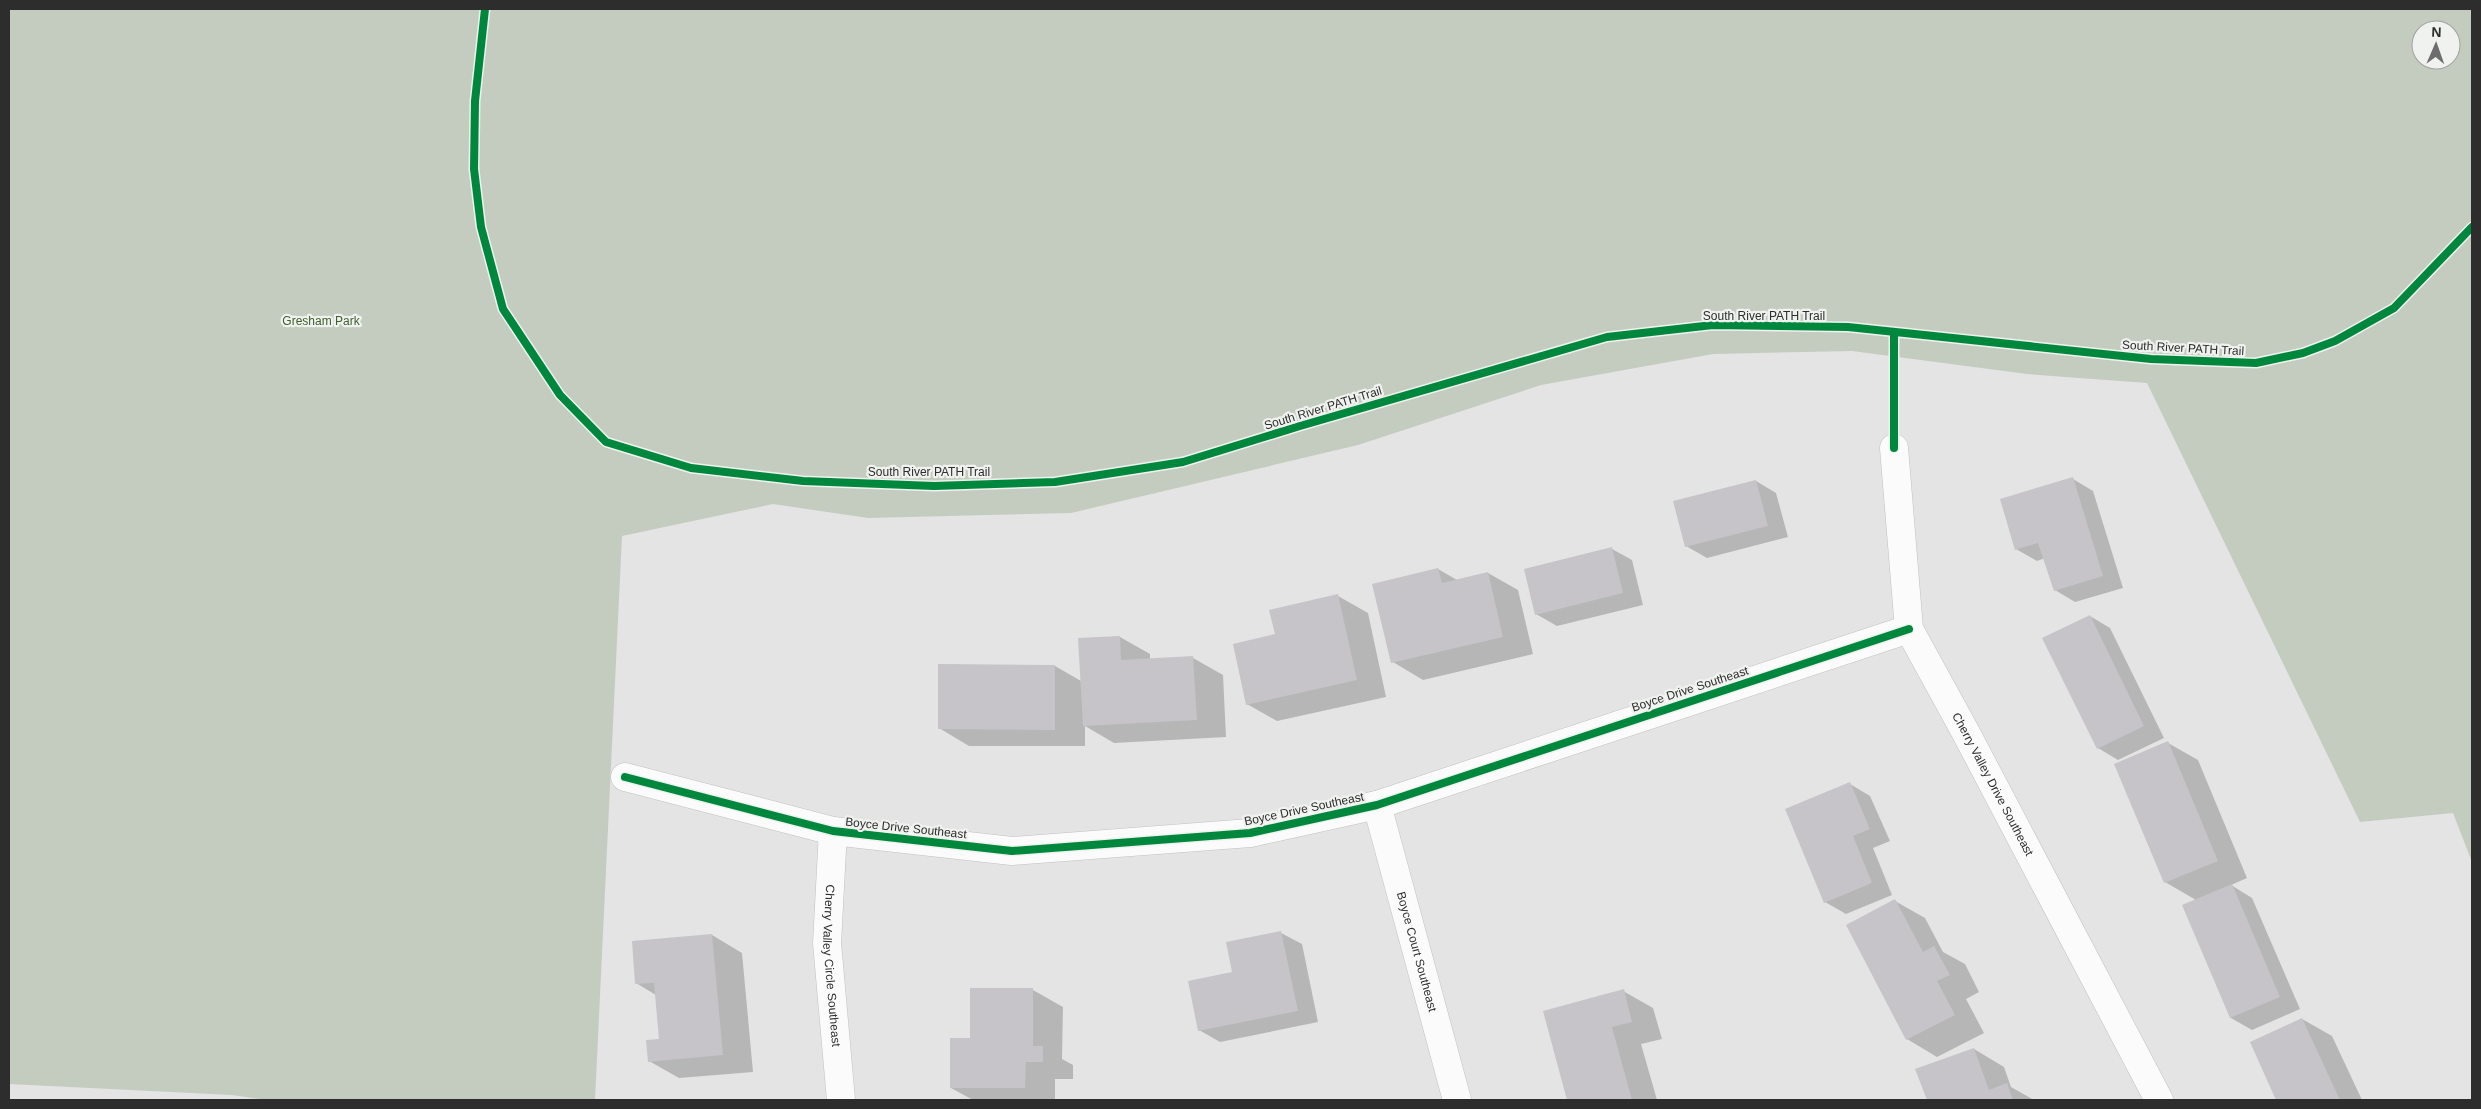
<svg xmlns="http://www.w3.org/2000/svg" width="2481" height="1109" viewBox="0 0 2481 1109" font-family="Arial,sans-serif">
<rect width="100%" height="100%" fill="#e3e4e3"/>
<path fill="#c4ccc0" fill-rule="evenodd" d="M 9,9 L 2472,9 L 2472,862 L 2453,813 L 2360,822 L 2147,383 L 2027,374 L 1852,351 L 1713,354 L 1541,385 L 1358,445 L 1071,513 L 868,518 L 773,504 L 622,536 L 595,1100 L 267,1100 L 232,1095 L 9,1084 ZM 2421,30 L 2451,30 L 2451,60 L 2421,60 Z"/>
<path fill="#0003" d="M 2073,479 L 2093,491 L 2123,588 L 2075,602 L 2055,590 L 2045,558 L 2037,561 L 2016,549 Z
M 1756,481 L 1776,493 L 1788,537 L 1707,558 L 1686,546 Z
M 1612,549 L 1632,560 L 1643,605 L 1557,626 L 1536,614 Z
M 1438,569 L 1457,580 L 1488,573 L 1518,590 L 1533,654 L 1423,680 L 1393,662 Z
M 1338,596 L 1368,613 L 1386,697 L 1277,721 L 1247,704 L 1276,635 Z
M 2090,616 L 2110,628 L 2164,738 L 2118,760 L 2098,748 Z
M 1120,637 L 1150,654 L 1150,660 L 1193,658 L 1223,675 L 1226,737 L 1114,743 L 1085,726 L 1085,746 L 969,746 L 939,728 L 1055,666 L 1081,681 Z
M 2168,743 L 2198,760 L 2247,878 L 2231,885 L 2252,898 L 2300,1009 L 2252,1030 L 2231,1018 L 2196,900 L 2165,882 Z
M 1850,784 L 1870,796 L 1890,841 L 1873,848 L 1892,895 L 1846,914 L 1825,902 Z
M 1895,901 L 1925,918 L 1943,952 L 1965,964 L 1979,992 L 1966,999 L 1984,1033 L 1937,1057 L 1907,1039 L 1848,925 Z
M 1281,933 L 1302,944 L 1318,1022 L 1220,1042 L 1199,1030 L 1233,973 Z
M 712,935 L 742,953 L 753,1072 L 679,1078 L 649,1061 L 660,1040 L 656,995 L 636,983 L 633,942 Z
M 1033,990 L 1063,1007 L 1062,1059 L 1073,1065 L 1073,1079 L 1055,1079 L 1055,1100 L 973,1100 L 951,1088 Z
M 1623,991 L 1653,1008 L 1662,1039 L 1641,1044 L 1657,1100 L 1568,1100 L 1544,1012 Z
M 2302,1019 L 2332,1036 L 2362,1100 L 2278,1100 L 2251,1043 Z
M 1974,1049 L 2004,1067 L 2011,1087 L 2034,1100 L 1928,1100 L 1917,1069 Z"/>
<path fill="#c6c3c9" d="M 2073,477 L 2103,576 L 2054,591 L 2038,543 L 2015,550 L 2000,499 Z
M 1756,480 L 1768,526 L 1685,547 L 1673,501 Z
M 1612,547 L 1623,593 L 1535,615 L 1524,569 Z
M 1438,568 L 1442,583 L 1488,572 L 1503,637 L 1391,663 L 1372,584 Z
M 1338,594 L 1357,680 L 1246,705 L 1233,644 L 1275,634 L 1269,610 Z
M 2090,615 L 2144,726 L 2097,749 L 2042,638 Z
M 1120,636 L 1121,660 L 1193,656 L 1197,720 L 1083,726 L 1078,638 Z
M 938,664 L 1055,665 L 1055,730 L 938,729 Z
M 2168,741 L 2218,861 L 2164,883 L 2114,764 Z
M 1850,782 L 1870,829 L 1853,836 L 1872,883 L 1824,903 L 1785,809 Z
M 2232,884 L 2280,997 L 2230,1018 L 2182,905 Z
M 1895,899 L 1923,952 L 1934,946 L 1950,975 L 1937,981 L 1955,1015 L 1906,1040 L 1846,925 Z
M 1281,931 L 1298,1011 L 1198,1031 L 1188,981 L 1232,972 L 1226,942 Z
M 712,934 L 723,1055 L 648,1062 L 646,1040 L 659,1039 L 654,983 L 635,984 L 632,941 Z
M 970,988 L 1033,988 L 1033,1046 L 1043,1046 L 1043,1062 L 1026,1062 L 1025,1088 L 950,1088 L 950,1038 L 970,1038 Z
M 1624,989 L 1632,1022 L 1612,1027 L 1632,1100 L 1567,1100 L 1543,1011 Z
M 2302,1018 L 2340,1100 L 2276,1100 L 2250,1042 Z
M 1974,1048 L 1989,1090 L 2007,1083 L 2013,1100 L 1927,1100 L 1915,1069 Z"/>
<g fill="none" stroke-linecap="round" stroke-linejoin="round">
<g stroke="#c0c1c0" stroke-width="29">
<g id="minor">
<path id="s1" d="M 1894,448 L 1909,629 L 1966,733 L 2159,1100"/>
<path d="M 625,777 L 833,831 L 1012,851 L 1250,833 L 1377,805 L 1909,629"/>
<path id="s2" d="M 1377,805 L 1457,1100"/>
<path id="s3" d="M 833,831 L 827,943 L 841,1100"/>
</g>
</g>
<use href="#minor" stroke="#fbfbfb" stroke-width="28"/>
<g stroke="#f0f2ef" stroke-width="11">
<path id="cycleway" d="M 485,9 L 475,101 L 474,169 L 481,227 L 503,309 L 560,395 L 606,442 L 691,468 L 803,481 L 934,486 L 1055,482 L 1183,462 L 1300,426 L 1607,337 L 1713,325 L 1848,327 L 2151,359 L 2256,363 L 2303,353 L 2335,341 L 2394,308 L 2472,227
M 1894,332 L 1894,448
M 625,777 L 833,831 L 1012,851 L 1250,833 L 1377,805 L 1909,629"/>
</g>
<use href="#cycleway" stroke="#00873e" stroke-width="8"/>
</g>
<g text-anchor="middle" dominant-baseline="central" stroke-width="4.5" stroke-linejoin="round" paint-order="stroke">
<g font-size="12" fill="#2c2d2c" stroke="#f0f2ef">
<text x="1764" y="316">South River PATH Trail</text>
<text transform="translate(2183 348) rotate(3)">South River PATH Trail</text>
<text transform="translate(1323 408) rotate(-17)">South River PATH Trail</text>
<text x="929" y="472">South River PATH Trail</text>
<text transform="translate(1690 689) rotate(-18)">Boyce Drive Southeast</text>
<text stroke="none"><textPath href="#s1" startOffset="358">Cherry Valley Drive Southeast</textPath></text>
<text transform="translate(1304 809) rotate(-12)">Boyce Drive Southeast</text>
<text transform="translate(906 828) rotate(6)">Boyce Drive Southeast</text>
<text stroke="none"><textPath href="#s2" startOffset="152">Boyce Court Southeast</textPath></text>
<text stroke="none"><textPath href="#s3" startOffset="135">Cherry Valley Circle Southeast</textPath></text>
</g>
<g font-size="12" fill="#415f2e" stroke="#f0f2ef">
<text x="321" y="321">Gresham Park</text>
</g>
</g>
<rect width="2481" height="1109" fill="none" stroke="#2c2d2c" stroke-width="20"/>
<g transform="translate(2436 45) rotate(2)"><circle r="24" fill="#f0f2ef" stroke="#a2a3a1"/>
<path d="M0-4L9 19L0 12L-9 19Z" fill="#6c6d6c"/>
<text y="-8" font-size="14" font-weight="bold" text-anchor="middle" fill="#2c2d2c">N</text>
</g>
</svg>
